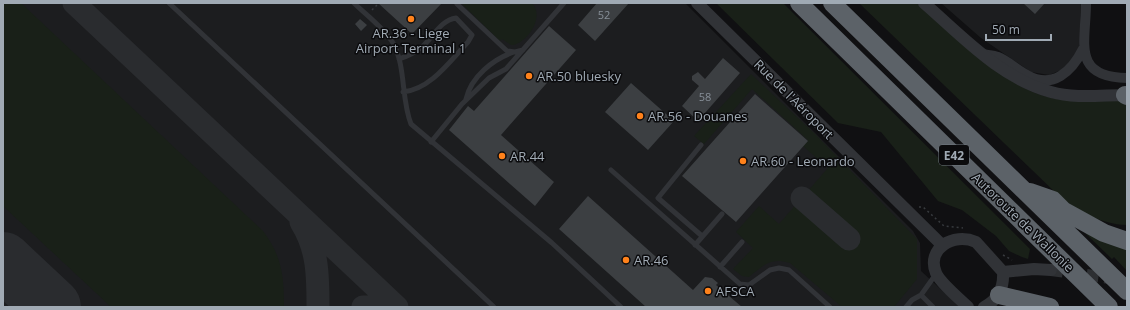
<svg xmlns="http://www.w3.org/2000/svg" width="1130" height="310" viewBox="0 0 1130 310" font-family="'Open Sans',sans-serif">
<rect width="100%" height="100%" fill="#101012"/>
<path fill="#1c1d1f" d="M 3,3 L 685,3 L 913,231 L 920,243 L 921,271 L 960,307 L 3,307 Z
M 941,3 L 1081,3 L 1079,48 L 1069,67 L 1049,75 L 1031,72 L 981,38 Z"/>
<path fill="#192018" d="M 3,3 L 21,3 L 263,231 C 282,256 284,277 284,307 L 111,307 L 3,206 Z
M 461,3 L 532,3 C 546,18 525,45 511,45 L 502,39 L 500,41 Z
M 716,3 L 783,3 L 1030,249 L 1028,259 L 1022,257 L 1009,251 L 996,236 L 962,210 L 938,201 L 881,132 L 838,123 Z
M 859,3 L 917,3 C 951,33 1003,86 1048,97 C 1074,104 1101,98 1127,102 L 1127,225 C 1100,224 1081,212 1060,197 Z
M 751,74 L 814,133 L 917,239 L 917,279 L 894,307 L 842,307 L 790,263 C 770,257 764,265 749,277 L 742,276 L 733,269 L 753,248 L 736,232 L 759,206 L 779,224 L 828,168 L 803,146 L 808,140 L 752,89 L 704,144 L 694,136 Z
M 1082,230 L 1127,245 L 1127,271 L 1114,257 L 1112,259 Z"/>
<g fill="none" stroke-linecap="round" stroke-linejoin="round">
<path stroke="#2a2c2f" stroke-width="23" d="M 74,3 L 397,307
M 802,198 L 849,239
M 301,222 C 318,249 318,276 318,307
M 363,307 L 385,307"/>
<path stroke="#2a2c2f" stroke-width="58" d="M 3,261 L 52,307"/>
</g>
<path fill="#3c3f42" d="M 378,3 L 442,3 L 412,34 Z
M 597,3 L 629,3 L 595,41 L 578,25 Z
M 1023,3 L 1045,3 L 1035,14 Z
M 360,19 L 367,25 L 361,31 L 355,24 Z
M 549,26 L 576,50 L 501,135 L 554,182 L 535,206 L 449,130 L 468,106 L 474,111 Z
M 723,58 L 740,73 L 698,121 L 682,106 L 699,86 L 692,80 L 692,76 L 698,72 L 705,79 Z
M 631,83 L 674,121 L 648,150 L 605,112 Z
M 755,94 L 808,141 L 736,222 L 682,176 Z
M 588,196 L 693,290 L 705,277 L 712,278 L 718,283 L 716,285 L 742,307 L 646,307 L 559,229 Z"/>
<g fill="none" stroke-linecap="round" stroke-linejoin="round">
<path stroke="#2d2f32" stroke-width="12" stroke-dasharray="12 6" stroke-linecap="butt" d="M 1051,270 L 1116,279"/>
<path stroke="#373a3e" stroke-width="1.5" stroke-dasharray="2 3" stroke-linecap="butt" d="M 372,10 L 379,3
M 919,207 L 923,207 L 944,226 L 963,228
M 1003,255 L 1012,260"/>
<path stroke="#313337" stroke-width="5" d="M 169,3 L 494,307
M 354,3 C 366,15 384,28 393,43 C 406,66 401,99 411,124 L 552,243 L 621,307
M 457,4 L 507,51 L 515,52 L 523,50
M 399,59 C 408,56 416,52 423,46 C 434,36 441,20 456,18 L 472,35 L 468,42 C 450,61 431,89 403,92
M 466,99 C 471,77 493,59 514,52
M 431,142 L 462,104 L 489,78 L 506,69 L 564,3
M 701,145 L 658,198 L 702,236
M 611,170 L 740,284 L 749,285 L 770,270 L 779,268 L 789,270 L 830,307
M 695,245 L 722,214
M 720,267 L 742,242
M 921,295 L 933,307
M 906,307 L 912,300 L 921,295 L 936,274"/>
<path stroke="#313337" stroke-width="10" d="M 1086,3 C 1086,42 1071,77 1127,78
M 983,54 C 987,55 993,55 998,57 C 1008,61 1017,70 1027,75 C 1053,90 1072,71 1083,49"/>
<path stroke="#313337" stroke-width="12" d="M 697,3 L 942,245
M 924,3 C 962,36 1000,78 1051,92 C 1075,99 1102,95 1127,95
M 1003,272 L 1034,269 L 1051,270
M 968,307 C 960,299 940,283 936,273 C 926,249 953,232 976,242 L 1003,272 C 1004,288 998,300 984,307"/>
<path stroke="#5c6268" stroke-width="18" d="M 799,3 L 1109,307
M 832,3 L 1127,291
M 1125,95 L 1127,96
M 1030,192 L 1053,200 L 1064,211 L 1104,233 L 1127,241
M 999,295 L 1050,307"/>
</g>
<g fill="#ff821b" stroke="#0b0b0d" stroke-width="1.5">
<circle cx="411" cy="19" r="4"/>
<circle cx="529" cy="76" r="4"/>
<circle cx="640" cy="116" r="4"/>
<circle cx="502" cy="156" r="4"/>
<circle cx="743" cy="161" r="4"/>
<circle cx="626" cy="260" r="4"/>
<circle cx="708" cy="291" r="4"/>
</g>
<g text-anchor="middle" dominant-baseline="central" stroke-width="3" stroke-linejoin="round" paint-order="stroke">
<g font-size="11" fill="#878f98">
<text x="604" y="14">52</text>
<text x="705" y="96">58</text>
</g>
<rect fill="#0b0b0d" stroke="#737a82" stroke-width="1" x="939" y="145" width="30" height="20" rx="3"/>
<g font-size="12" font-weight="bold" fill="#a0aab4">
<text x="954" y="155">E42</text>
</g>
<g font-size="13" fill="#a0aab4" stroke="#0b0b0d" text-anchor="start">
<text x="411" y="33" text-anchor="middle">AR.36 - Liege<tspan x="411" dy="15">Airport Terminal 1</tspan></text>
<text x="537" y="76">AR.50 bluesky</text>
<text x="648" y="116">AR.56 - Douanes</text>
<text x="510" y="156">AR.44</text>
<text x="751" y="161">AR.60 - Leonardo</text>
<text x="634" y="260">AR.46</text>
<text x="716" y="291">AFSCA</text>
</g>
<g font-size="13" fill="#a0aab4" stroke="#0b0b0d">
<text transform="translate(794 99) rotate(45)">Rue de l'Aéroport</text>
<text transform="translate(1023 222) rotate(44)">Autoroute de Wallonie</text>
</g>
</g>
<rect width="1130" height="310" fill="none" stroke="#a0aab4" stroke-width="8"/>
<path d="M986 34v6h65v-6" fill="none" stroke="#a0aab4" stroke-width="2"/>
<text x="992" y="34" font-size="12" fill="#a0aab4" stroke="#0b0b0d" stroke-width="3" paint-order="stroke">50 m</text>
</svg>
